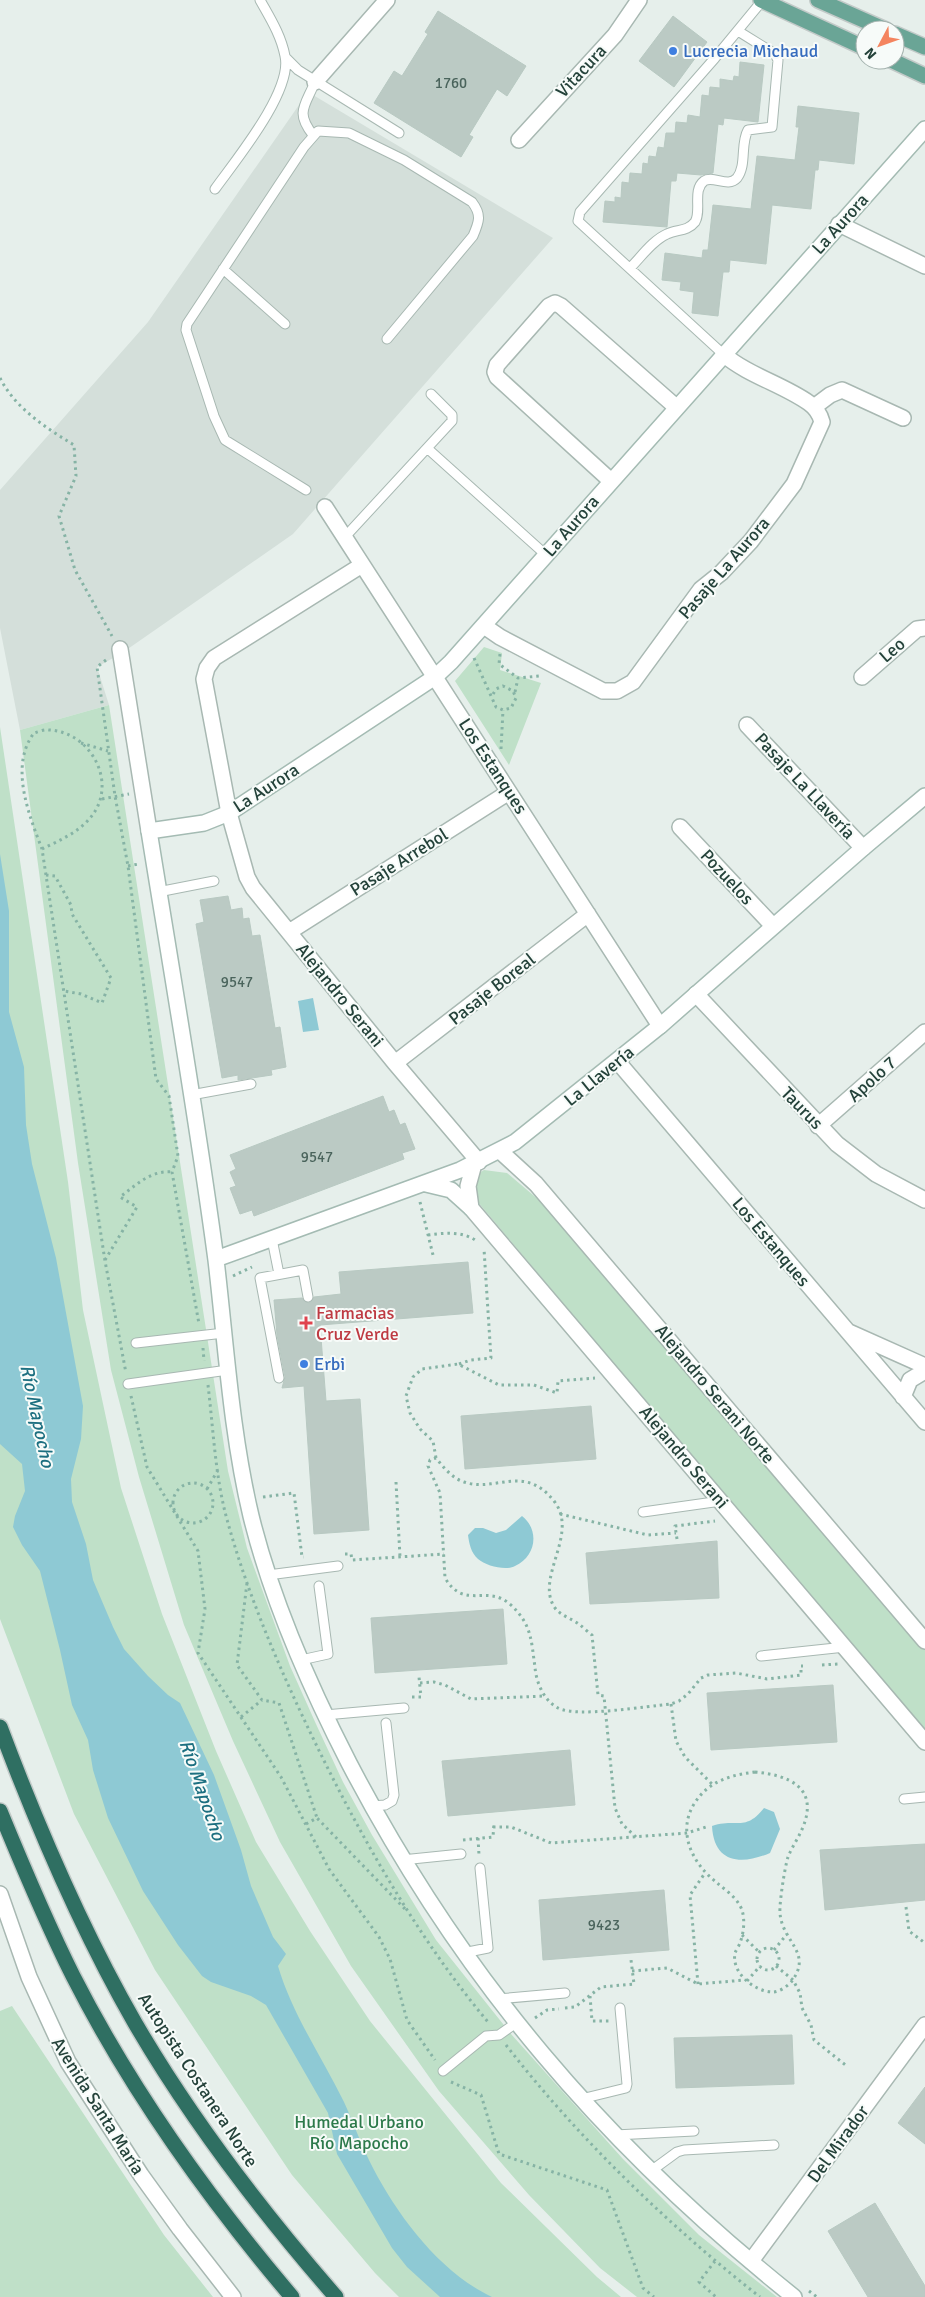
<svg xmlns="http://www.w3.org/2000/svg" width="925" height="2297" viewBox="0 0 925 2297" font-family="Signika,sans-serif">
<rect width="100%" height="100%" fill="#e6efeb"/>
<path fill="#d4dfda" d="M 308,92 L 553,238 L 293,534 L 122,653 L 97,667 L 109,705 L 20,730 L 0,628 L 0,490 L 148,322 Z"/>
<path fill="#bfe0c8" d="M 484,647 L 502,653 L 500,670 L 541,683 L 509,765 L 455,681 Z
M 109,705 L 228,1471 L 247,1548 L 290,1666 L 316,1724 L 343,1782 L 372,1835 L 436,1940 L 511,2034 L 623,2159 L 699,2235 L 777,2297 L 637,2297 L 600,2268 L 529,2195 L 439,2091 L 351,1966 L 280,1842 L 233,1741 L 184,1625 L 139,1477 L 111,1370 L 78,1163 L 20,730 Z
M 0,727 L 68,1182 L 83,1310 L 121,1488 L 162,1614 L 216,1751 L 256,1842 L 310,1931 L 370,2021 L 501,2183 L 597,2277 L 621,2297 L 399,2297 L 375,2273 L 292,2175 L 155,1970 L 74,1814 L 0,1619 Z
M 484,1170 L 507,1173 L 553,1212 L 925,1646 L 925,1734 L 472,1195 L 471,1178 Z
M 12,2006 L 164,2235 L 213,2297 L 0,2297 L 0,2011 Z"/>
<path fill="#8ec9d4" d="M 0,854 L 9,911 L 9,1012 L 24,1067 L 26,1125 L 32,1164 L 56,1258 L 83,1406 L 81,1439 L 71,1479 L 72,1502 L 86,1544 L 93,1580 L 113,1627 L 124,1649 L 148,1676 L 168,1695 L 180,1703 L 214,1775 L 241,1850 L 251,1886 L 273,1937 L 286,1954 L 278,1966 C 292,2014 322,2057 344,2102 C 354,2124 362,2147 373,2168 C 399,2218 441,2273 492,2297 L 440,2297 L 407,2267 L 392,2248 L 337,2154 L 328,2113 L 266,2005 L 251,1996 L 211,1982 L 202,1976 L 178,1945 L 143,1891 L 108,1818 L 93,1770 L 88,1740 L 72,1705 L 60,1650 L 40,1571 L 22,1545 L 13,1527 L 15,1516 L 25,1491 L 22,1464 L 0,1444 Z
M 313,998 L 319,1030 L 303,1032 L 298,1001 Z
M 522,1516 C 540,1530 536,1557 515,1566 C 506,1571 486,1566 478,1559 C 471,1553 469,1543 468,1535 L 475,1528 L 483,1528 L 496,1533 L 506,1530 Z
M 764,1808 L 774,1812 L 780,1829 L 770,1853 C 742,1865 714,1864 712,1826 C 737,1818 745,1832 764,1808 Z"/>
<path fill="#bbcac4" stroke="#b8c9c2" d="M 438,11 L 526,66 L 507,96 L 497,89 L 469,135 L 473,137 L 461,157 L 374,103 L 394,71 L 402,76 L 428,34 L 425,32 Z
M 673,16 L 707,42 L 674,87 L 639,61 Z
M 740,62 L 764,65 L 758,122 L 724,118 L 723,125 L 718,124 L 713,173 L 701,175 L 677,173 L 676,181 L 671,181 L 667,227 L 603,222 L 605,201 L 615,202 L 615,197 L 621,198 L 622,182 L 629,183 L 630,173 L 642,174 L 643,163 L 648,164 L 649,156 L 656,157 L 658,147 L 664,148 L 666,133 L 675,133 L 676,122 L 687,123 L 688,115 L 700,117 L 702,95 L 709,96 L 710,87 L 720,88 L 720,79 L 733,81 L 734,76 L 739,77 Z
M 798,106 L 859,113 L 854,164 L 819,160 L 818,170 L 815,170 L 811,209 L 772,205 L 766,264 L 730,260 L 729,272 L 723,272 L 718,316 L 692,313 L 694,292 L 680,290 L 681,282 L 662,280 L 665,253 L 702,258 L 703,250 L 708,250 L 713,205 L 751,209 L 757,156 L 795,160 L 799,127 L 796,127 Z
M 228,896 L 231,910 L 242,908 L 243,919 L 249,918 L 252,936 L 260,935 L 275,1028 L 280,1027 L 286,1067 L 271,1070 L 272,1075 L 238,1080 L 238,1075 L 222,1078 L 196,924 L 204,922 L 200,900 Z
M 383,1096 L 389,1112 L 394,1110 L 400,1125 L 405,1123 L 415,1149 L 402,1153 L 404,1159 L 254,1216 L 252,1210 L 240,1214 L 230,1188 L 236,1186 L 230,1172 L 236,1169 L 230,1155 Z
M 468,1262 L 473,1313 L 320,1325 L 326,1401 L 360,1399 L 369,1530 L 314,1534 L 304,1386 L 282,1388 L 285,1377 L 277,1335 L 274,1300 L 302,1298 L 304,1301 L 309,1303 L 312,1301 L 314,1297 L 341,1294 L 339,1272 Z
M 591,1406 L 596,1459 L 465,1469 L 461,1416 Z
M 717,1541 L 719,1598 L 590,1604 L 586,1553 Z
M 503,1609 L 507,1664 L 375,1673 L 371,1618 Z
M 833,1685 L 837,1742 L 711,1750 L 707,1693 Z
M 570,1750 L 575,1805 L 448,1816 L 442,1761 Z
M 925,1844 L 925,1900 L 825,1910 L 820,1850 Z
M 664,1890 L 669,1950 L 543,1960 L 539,1900 Z
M 792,2035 L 794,2084 L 676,2088 L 674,2038 Z
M 925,2087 L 925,2144 L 898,2123 Z
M 875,2203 L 925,2286 L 925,2297 L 868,2297 L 828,2231 Z"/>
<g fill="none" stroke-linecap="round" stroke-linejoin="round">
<g stroke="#a8b8b2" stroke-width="11">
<path id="lane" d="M 286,58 L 298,70 L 399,133
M 313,135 C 295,112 305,106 315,82
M 215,189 C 235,161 293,91 285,56 C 281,35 270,18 260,0
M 630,268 C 641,257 653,240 667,234 C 677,229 687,232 695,222 C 702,211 692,190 704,181 C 713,175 728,188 737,178 C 747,165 740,144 748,130 L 772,127 L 778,60 L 775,54 L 738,31
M 223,269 L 285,324
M 723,354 L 578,221 L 580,212 L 715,58 L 762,1
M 427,448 L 546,555
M 306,490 L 225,440 L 214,416 L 186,330 L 187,324 L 304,147 L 318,131 L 349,133 L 404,160 L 472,202 C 482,215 479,222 473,236 L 387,339
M 344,538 L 452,421 L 452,415 L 431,394
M 158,892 L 214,881
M 191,1095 L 251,1084
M 272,1239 L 279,1274
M 136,1343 L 224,1333
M 279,1378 L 260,1278 L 303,1270 L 308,1297
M 128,1384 L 228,1370
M 643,1512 L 721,1501
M 268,1575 L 338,1566
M 761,1656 L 845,1647
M 301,1660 L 328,1654 L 319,1586
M 325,1715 L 404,1708
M 904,1799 L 925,1797
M 372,1806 L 385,1805 L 392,1801 L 394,1795 L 386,1723
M 402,1860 L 461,1854
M 463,1953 L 488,1948 L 480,1868
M 498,1999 L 565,1993
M 443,2071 L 486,2036 L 499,2035 L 516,2023
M 581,2099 L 626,2088 L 627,2084 L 620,2008
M 615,2135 L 694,2131
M 651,2171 L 677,2152 L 684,2150 L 774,2145"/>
</g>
<g stroke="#a8b8b2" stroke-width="18">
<path id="street" d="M 315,82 L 387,0
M 519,140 L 615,35 L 639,0
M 839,224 L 925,266
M 814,407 L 830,395 L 842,390 L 903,418
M 611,481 L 497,377 L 495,372 L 497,365 L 549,306 L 555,303 L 561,306 L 676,407
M 325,507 L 660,1026
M 362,565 L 214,658 L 207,668 L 204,679 L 229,813 L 247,877 L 253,888 L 395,1063 L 479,1162
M 484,626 L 500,637 L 603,691 L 617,691 L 633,682 L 701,589 L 721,573 L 751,541 L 794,484 L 822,422 C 820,414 816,408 809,403 C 782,384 749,376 723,354
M 120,649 L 149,831
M 862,677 L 917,629 L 925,628
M 747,725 L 863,848
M 680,827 L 773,926
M 289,932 L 509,792
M 696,994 L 837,1144 L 876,1174 L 925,1200
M 618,1062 L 925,1422
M 395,1063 L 588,914
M 818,1126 L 925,1032
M 500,1151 L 536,1184 L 925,1641
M 474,1164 L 468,1186 L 471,1208 L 925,1742
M 849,1332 L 925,1366
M 903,1397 L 910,1380 L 925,1371
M 0,1894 L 29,1977 L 68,2062 L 141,2175 L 180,2229 L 233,2297
M 751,2261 L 925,2025"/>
</g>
<g stroke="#a4bbb3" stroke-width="18">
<path id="secondary" d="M 426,1184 L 451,1190 L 471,1208
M 216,1259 L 460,1170 L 515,1142 L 660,1026 L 863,848 L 925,796
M 794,2297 C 605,2146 461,1978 349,1763 C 309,1685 272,1602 251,1516 C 231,1432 226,1345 216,1260 C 197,1117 172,974 149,831 L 204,823 L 229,813 L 435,677 L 451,662 L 925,129"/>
</g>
<g stroke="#c2cac8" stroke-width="18">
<path id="primary" d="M 761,0 L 865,48
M 818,0 L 886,30
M 895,34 L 925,47
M 891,60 L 925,76"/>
</g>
<g stroke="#c2cac8" stroke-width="18">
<path id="highway" d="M 0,1727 C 38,1828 81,1929 135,2023 C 192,2121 262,2212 336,2297
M 0,1811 C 23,1867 46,1922 73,1976 C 132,2092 208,2198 292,2297"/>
</g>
<path stroke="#86b3a5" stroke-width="3" stroke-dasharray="2.5 4" stroke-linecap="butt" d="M 0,378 C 15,408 46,428 74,445 L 76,476 L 59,516 L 75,570 L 112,636
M 500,654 L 499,664 L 518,678 L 539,676
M 474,658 L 496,707 L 503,710 L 511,708 L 516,698 L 513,691 L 503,686 L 496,689 L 492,696
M 106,660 L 97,667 L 115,796 L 128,866 L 156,1079 L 169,1096 L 178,1156 L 172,1172 L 199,1324
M 515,692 L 518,678
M 81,743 L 108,751
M 501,749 L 503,710
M 102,799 L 129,794
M 42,849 C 58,841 78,833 90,818 C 119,785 92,732 49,730 C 44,729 38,732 34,733 C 9,766 29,815 42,849 L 105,1261 L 126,1373
M 128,866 L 139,864
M 46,875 L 55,876 L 71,905 L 72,914 L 111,978 L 102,1003 L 81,994 L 64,991
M 420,1202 L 433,1255
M 428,1235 C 443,1233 462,1231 475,1240
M 105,1260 L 137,1207 L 120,1197 C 136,1185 151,1170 172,1172
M 233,1276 L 252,1267
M 203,1348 L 204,1361
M 459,1364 L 471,1360 L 491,1358 L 484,1249
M 208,1385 C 213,1427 215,1471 225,1512 C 245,1588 277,1663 311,1734 C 359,1834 417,1937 488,2022
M 131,1396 L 147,1467 L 198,1551 L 205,1609 L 198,1653 L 281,1777 L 329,1869 L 379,1937 L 390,1959 L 407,2020 L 435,2060
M 436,1458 L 433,1441 L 420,1429 L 410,1413 L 406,1396 L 413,1377 L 422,1369 L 458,1364 L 499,1385 L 534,1385 L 557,1393 L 558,1381 L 595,1378
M 396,1482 L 400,1557
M173 1503a20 20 0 1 1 40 0a20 20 0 1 1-40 0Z
M 207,1489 L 218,1470
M 263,1497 L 294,1493 L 302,1557 L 304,1557
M 560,1514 L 648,1535 L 676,1533
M 677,1539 L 675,1526 L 715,1521
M 345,1554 L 351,1554 L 352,1560 L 444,1554
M 247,1583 L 237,1665 L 262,1700 L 279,1703 L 317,1818
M 822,1665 L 838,1664
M 420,1683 L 434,1682 L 445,1685 L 471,1699 L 545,1696
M 412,1697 L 421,1697 L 419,1677
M 671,1704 L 676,1741 L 685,1757 L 713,1785
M 241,1717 L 262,1700
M 755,1772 C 788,1775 819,1787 803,1827 C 799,1837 792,1847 788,1857 C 785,1866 779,1904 780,1913 C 782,1942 813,1952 792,1981 C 788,1986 779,1992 773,1992 C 755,1992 731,1973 735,1953 C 736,1950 739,1946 740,1943 C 744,1932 745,1920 742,1910 C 737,1897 725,1890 716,1882 C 692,1863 677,1832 694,1804 C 708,1781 731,1775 755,1772 Z
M 306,1824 L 317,1818 L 406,1910
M 493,1827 L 511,1827 L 551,1843 L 687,1833 L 706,1827
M 636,1837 L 622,1824 L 615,1808 L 604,1696 L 598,1695 L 592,1635 C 588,1632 584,1628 580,1625 C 573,1619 561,1616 555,1608 C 534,1578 580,1534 554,1501 C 524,1463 495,1493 464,1482 C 452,1478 444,1468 436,1458 L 430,1460 L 428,1466 L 440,1493 L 445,1578 C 465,1611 487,1583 511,1605 C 532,1625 531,1640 535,1667 C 536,1682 544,1701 558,1708 C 576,1718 648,1706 671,1704 L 679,1701 L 688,1694 L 701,1678 L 708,1675 L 736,1673 L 767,1679 L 801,1675 L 801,1666 L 803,1666
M 478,1838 L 479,1855
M 463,1840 L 493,1837 L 494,1823
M 906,1907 L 909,1931 L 925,1943
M 742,1935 L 759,1952
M757 1959a11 11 0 1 1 22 0a11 11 0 1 1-22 0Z
M 774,1950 L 787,1934
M 776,1966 L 793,1980 L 800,1993 L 802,2008 L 811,2025 L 814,2040 L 848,2067
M 632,1971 L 667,1968 L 698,1984 L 745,1980
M 747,1981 L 760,1966
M 698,1984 L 690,1895 L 705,1873
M 590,1996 L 592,2021 L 609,2021
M 565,2008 L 575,2007 L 601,1987 L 634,1984 L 631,1960
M 535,2018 L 547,2010 L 559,2009
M 506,2045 C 579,2139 667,2224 760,2297
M 451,2082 L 481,2095 L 499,2154 L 607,2190 L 643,2288 L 654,2297
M 715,2261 L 699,2282 L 716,2297
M 809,2291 L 817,2297"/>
<use href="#lane" stroke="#fff" stroke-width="9"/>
<use href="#street" stroke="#fff" stroke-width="15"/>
<use href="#secondary" stroke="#fff" stroke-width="15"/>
<use href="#primary" stroke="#6aa596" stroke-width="15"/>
<use href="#highway" stroke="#2f6f62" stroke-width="15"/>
</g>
<g fill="#3f7fe0" stroke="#f7fbf9" stroke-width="2">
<circle cx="673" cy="51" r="5"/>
<circle cx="304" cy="1364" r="5"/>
</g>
<path fill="#e0444e" stroke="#f7fbf9" stroke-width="2" d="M303.5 1315.5h5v5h5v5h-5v5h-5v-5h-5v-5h5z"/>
<g text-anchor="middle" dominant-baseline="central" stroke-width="4" stroke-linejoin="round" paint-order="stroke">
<g font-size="15" fill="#4a645c">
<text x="451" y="83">1760</text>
<text x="237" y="982">9547</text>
<text x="317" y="1157">9547</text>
<text x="604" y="1925">9423</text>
</g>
<g font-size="18" fill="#366cbe" stroke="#f7fbf9" text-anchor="start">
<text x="683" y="51">Lucrecia Michaud</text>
<text x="314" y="1364">Erbi</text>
</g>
<g font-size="18" fill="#24423a" stroke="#f7fbf9">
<text transform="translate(581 71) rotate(-47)">Vitacura</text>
<text transform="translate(840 224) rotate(-48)">La Aurora</text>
<text transform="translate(571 526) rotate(-49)">La Aurora</text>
<text transform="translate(724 568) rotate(-49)">Pasaje La Aurora</text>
<text transform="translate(892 650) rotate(-41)">Leo</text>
<text transform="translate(493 766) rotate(57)">Los Estanques</text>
<text transform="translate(805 786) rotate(47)">Pasaje La Llavería</text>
<text transform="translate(266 788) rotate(-33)">La Aurora</text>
<text transform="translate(399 862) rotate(-32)">Pasaje Arrebol</text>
<text transform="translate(727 877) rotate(47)">Pozuelos</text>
<text transform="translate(492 989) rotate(-38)">Pasaje Boreal</text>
<text transform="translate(340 995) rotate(51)">Alejandro Serani</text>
<text transform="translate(599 1076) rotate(-39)">La Llavería</text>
<text transform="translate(872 1079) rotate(-42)">Apolo 7</text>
<text transform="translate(802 1108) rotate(46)">Taurus</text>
<text transform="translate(771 1242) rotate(50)">Los Estanques</text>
<text transform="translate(715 1394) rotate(50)">Alejandro Serani Norte</text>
<text transform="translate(684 1457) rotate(50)">Alejandro Serani</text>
<text transform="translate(198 2080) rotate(57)">Autopista Costanera Norte</text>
<text transform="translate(98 2106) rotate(58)">Avenida Santa María</text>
<text transform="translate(838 2144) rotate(-54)">Del Mirador</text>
</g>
<g font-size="18" fill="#be3a42" stroke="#f7fbf9" text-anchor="start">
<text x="316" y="1313">Farmacias<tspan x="316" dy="21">Cruz Verde</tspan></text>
</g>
<g font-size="18" fill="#2d7a4b" stroke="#f7fbf9">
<text x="359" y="2122">Humedal Urbano<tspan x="359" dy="21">Río Mapocho</tspan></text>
</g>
<g font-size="19" font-style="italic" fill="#1c6f80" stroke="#f7fbf9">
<text transform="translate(37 1416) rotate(78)">Río Mapocho</text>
<text transform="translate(202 1790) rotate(71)">Río Mapocho</text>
</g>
</g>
<g transform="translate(880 45) rotate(229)"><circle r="24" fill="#f7fbf9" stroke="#a3b1ad"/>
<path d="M0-4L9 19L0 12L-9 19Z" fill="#f4845f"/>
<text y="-8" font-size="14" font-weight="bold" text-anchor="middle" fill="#24423a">N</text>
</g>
</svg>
